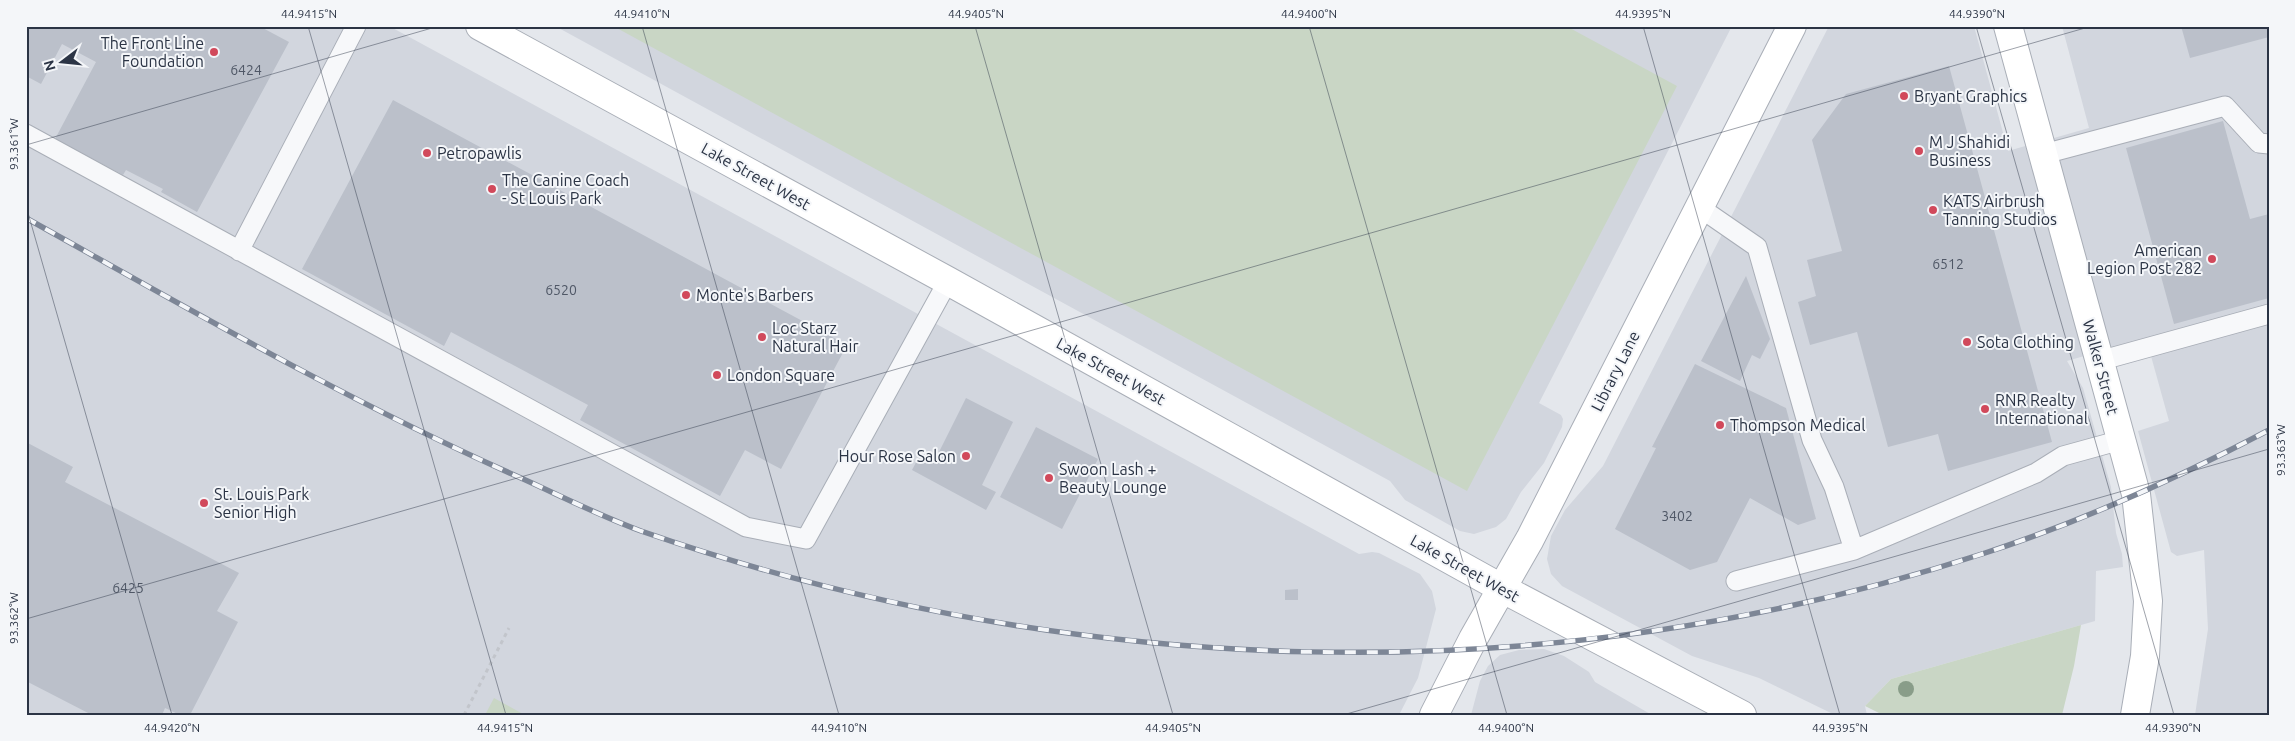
<svg xmlns="http://www.w3.org/2000/svg" width="2295" height="741" viewBox="0 0 2295 741" font-family="Ubuntu,sans-serif">
<rect width="100%" height="100%" fill="#e4e7ec"/>
<path fill="#d2d6de" d="M 26,26 L 389,26 L 1359,554 L 1372,552 L 1379,553 L 1420,574 L 1432,591 L 1436,609 L 1418,678 L 1399,715 L 26,715 Z
M 555,26 L 1732,26 L 1539,403 L 1561,415 L 1563,419 L 1562,427 L 1544,463 L 1521,492 L 1506,519 L 1496,527 L 1474,534 L 1460,531 L 1405,500 L 1390,481 Z
M 1829,26 L 1974,26 L 2008,151 L 2089,128 L 2062,26 L 2269,26 L 2269,715 L 2195,715 L 2208,629 L 2204,550 L 2177,556 L 2171,552 L 2138,431 L 2169,421 L 2146,338 L 2067,361 L 2083,388 L 2111,487 L 2116,533 L 2122,554 L 2123,567 L 2096,571 L 2095,621 L 1891,679 L 1865,706 L 1867,715 L 1835,715 L 1759,678 L 1692,656 L 1562,586 L 1551,574 L 1547,559 L 1551,536 L 1565,510 L 1603,466 Z
M 1544,649 L 1564,656 L 1589,672 L 1595,682 L 1652,715 L 1471,715 L 1480,681 L 1488,666 L 1500,655 L 1519,650 Z"/>
<path fill="#c9d6c5" d="M 613,26 L 1566,26 L 1677,86 L 1467,491 Z
M 2081,625 L 2074,666 L 2062,715 L 1883,715 L 1865,706 L 1891,679 Z
M 494,698 L 525,715 L 485,715 Z"/>
<path fill="#bbc0ca" d="M 26,26 L 259,26 L 289,42 L 197,212 L 161,192 L 163,189 L 126,170 L 123,175 L 55,139 L 96,62 L 62,44 L 41,84 L 26,76 Z
M 2181,26 L 2269,26 L 2269,37 L 2190,58 Z
M 1949,66 L 2052,442 L 1948,471 L 1938,434 L 1888,447 L 1857,332 L 1810,345 L 1798,302 L 1816,296 L 1807,260 L 1842,251 L 1812,140 L 1846,94 Z
M 393,100 L 847,345 L 781,469 L 745,450 L 720,496 L 580,420 L 588,405 L 451,332 L 444,346 L 302,269 Z
M 2223,121 L 2250,219 L 2269,214 L 2269,298 L 2174,324 L 2126,148 Z
M 1746,276 L 1770,339 L 1760,359 L 1752,355 L 1740,381 L 1701,361 Z
M 1695,364 L 1786,408 L 1816,519 L 1798,525 L 1750,498 L 1717,562 L 1690,570 L 1615,529 L 1656,448 L 1652,447 Z
M 966,398 L 1013,422 L 982,485 L 996,492 L 986,510 L 912,470 L 921,453 L 935,460 Z
M 1036,427 L 1098,459 L 1062,529 L 1000,497 Z
M 26,442 L 73,467 L 65,482 L 239,573 L 217,611 L 238,622 L 190,715 L 180,715 L 165,708 L 162,715 L 92,715 L 26,681 Z
M 1298,589 L 1298,600 L 1285,600 L 1285,590 Z"/>
<g fill="none" stroke-linecap="round" stroke-linejoin="round">
<g stroke="#a9aeb7" stroke-width="21">
<path id="lane" d="M 26,134 L 746,527 L 806,539 L 948,281
M 2044,154 L 2225,106 L 2259,143 L 2269,144
M 1699,207 L 1757,247 L 1812,440 L 1834,487 L 1854,550
M 239,251 L 356,26
M 2099,361 L 2269,314
M 1736,581 L 1854,550 L 2036,473 L 2063,456 L 2121,440"/>
</g>
<g stroke="#a9aeb7" stroke-width="30">
<path id="secondary" d="M 480,26 L 948,281 L 1503,589 L 1742,715
M 2008,26 L 2136,494 L 2148,601 L 2145,656 L 2135,715
M 1434,715 L 1473,639 L 1530,539 L 1792,26"/>
</g>
<path stroke="#c2c5cb" stroke-width="3" stroke-dasharray="4 4" stroke-linecap="butt" d="M 464,715 L 509,628"/>
<use href="#lane" stroke="#f7f8fa" stroke-width="19"/>
<use href="#secondary" stroke="#fff" stroke-width="28"/>
<g stroke="#7d8696" stroke-width="5.5">
<path id="rail" d="M 26,218 C 189,309 351,403 521,478 C 561,496 600,516 641,531 C 1073,681 1548,696 1985,553 C 2083,521 2178,478 2269,430"/>
</g>
<use href="#rail" stroke="#f4f6f9" stroke-width="4" stroke-dasharray="11" stroke-linecap="butt"/>
</g>
<circle fill="#899d89" cx="1906" cy="689" r="8"/>
<path fill="none" stroke="#2b3445" stroke-width="1" stroke-opacity="0.45" d="M 308,26 L 506,715M 642,26 L 839,715M 975,26 L 1173,715M 1309,26 L 1507,715M 1643,26 L 1840,715M 1976,26 L 2174,715M 26,145 L 439,26M 26,206 L 172,715M 26,619 L 2092,26M 1343,715 L 2269,449"/>
<g fill="#d1495b" stroke="#f4f6f9" stroke-width="2">
<circle cx="214" cy="52" r="5"/>
<circle cx="1904" cy="96" r="5"/>
<circle cx="1919" cy="151" r="5"/>
<circle cx="427" cy="153" r="5"/>
<circle cx="492" cy="189" r="5"/>
<circle cx="1933" cy="210" r="5"/>
<circle cx="2212" cy="259" r="5"/>
<circle cx="686" cy="295" r="5"/>
<circle cx="762" cy="337" r="5"/>
<circle cx="1967" cy="342" r="5"/>
<circle cx="717" cy="375" r="5"/>
<circle cx="1985" cy="409" r="5"/>
<circle cx="1720" cy="425" r="5"/>
<circle cx="966" cy="456" r="5"/>
<circle cx="1049" cy="478" r="5"/>
<circle cx="204" cy="503" r="5"/>
</g>
<g text-anchor="middle" dominant-baseline="central" stroke-width="4" stroke-linejoin="round" paint-order="stroke">
<g font-size="14" fill="#4f5766">
<text x="246" y="70">6424</text>
<text x="1948" y="264">6512</text>
<text x="561" y="290">6520</text>
<text x="1677" y="516">3402</text>
<text x="128" y="588">6425</text>
</g>
<g font-size="16" fill="#2b3445" stroke="#f4f6f9" text-anchor="start">
<text x="204" y="43" text-anchor="end">The Front Line<tspan x="204" dy="18">Foundation</tspan></text>
<text x="1914" y="96">Bryant Graphics</text>
<text x="1929" y="142">M J Shahidi<tspan x="1929" dy="18">Business</tspan></text>
<text x="437" y="153">Petropawlis</text>
<text x="502" y="180">The Canine Coach<tspan x="502" dy="18">- St Louis Park</tspan></text>
<text x="1943" y="201">KATS Airbrush<tspan x="1943" dy="18">Tanning Studios</tspan></text>
<text x="2202" y="250" text-anchor="end">American<tspan x="2202" dy="18">Legion Post 282</tspan></text>
<text x="696" y="295">Monte's Barbers</text>
<text x="772" y="328">Loc Starz<tspan x="772" dy="18">Natural Hair</tspan></text>
<text x="1977" y="342">Sota Clothing</text>
<text x="727" y="375">London Square</text>
<text x="1995" y="400">RNR Realty<tspan x="1995" dy="18">International</tspan></text>
<text x="1730" y="425">Thompson Medical</text>
<text x="956" y="456" text-anchor="end">Hour Rose Salon</text>
<text x="1059" y="469">Swoon Lash +<tspan x="1059" dy="18">Beauty Lounge</tspan></text>
<text x="214" y="494">St. Louis Park<tspan x="214" dy="18">Senior High</tspan></text>
</g>
<g font-size="16" fill="#2b3445" stroke="#f4f6f9">
<text transform="translate(756 176) rotate(29)">Lake Street West</text>
<text transform="translate(2101 367) rotate(75)">Walker Street</text>
<text transform="translate(1111 371) rotate(29)">Lake Street West</text>
<text transform="translate(1615 371) rotate(-63)">Library Lane</text>
<text transform="translate(1465 568) rotate(29)">Lake Street West</text>
</g>
</g>
<rect width="2295" height="741" fill="none" stroke="#f4f6f9" stroke-width="55"/>
<g transform="translate(62 62) rotate(254)" stroke="#f4f6f9" stroke-width="4" paint-order="stroke">
<path d="M0-4L9 19L0 12L-9 19Z" fill="#2b3445"/>
<text y="-8" font-size="14" font-weight="bold" text-anchor="middle" fill="#2b3445">N</text>
</g>
<rect x="28" y="28" width="2240" height="686" fill="none" stroke="#2b3445" stroke-width="2"/>
<g font-size="12" text-anchor="middle" fill="#2b3445">
<text x="309" y="18">44.9415°N</text>
<text x="642" y="18">44.9410°N</text>
<text x="976" y="18">44.9405°N</text>
<text x="1309" y="18">44.9400°N</text>
<text x="1643" y="18">44.9395°N</text>
<text x="1977" y="18">44.9390°N</text>
<text transform="translate(14 144) rotate(-90)" y="4">93.361°W</text>
<text transform="translate(2281 450) rotate(-90)" y="4">93.363°W</text>
<text transform="translate(14 618) rotate(-90)" y="4">93.362°W</text>
<text x="172" y="732">44.9420°N</text>
<text x="505" y="732">44.9415°N</text>
<text x="839" y="732">44.9410°N</text>
<text x="1173" y="732">44.9405°N</text>
<text x="1506" y="732">44.9400°N</text>
<text x="1840" y="732">44.9395°N</text>
<text x="2173" y="732">44.9390°N</text>
</g>
</svg>
